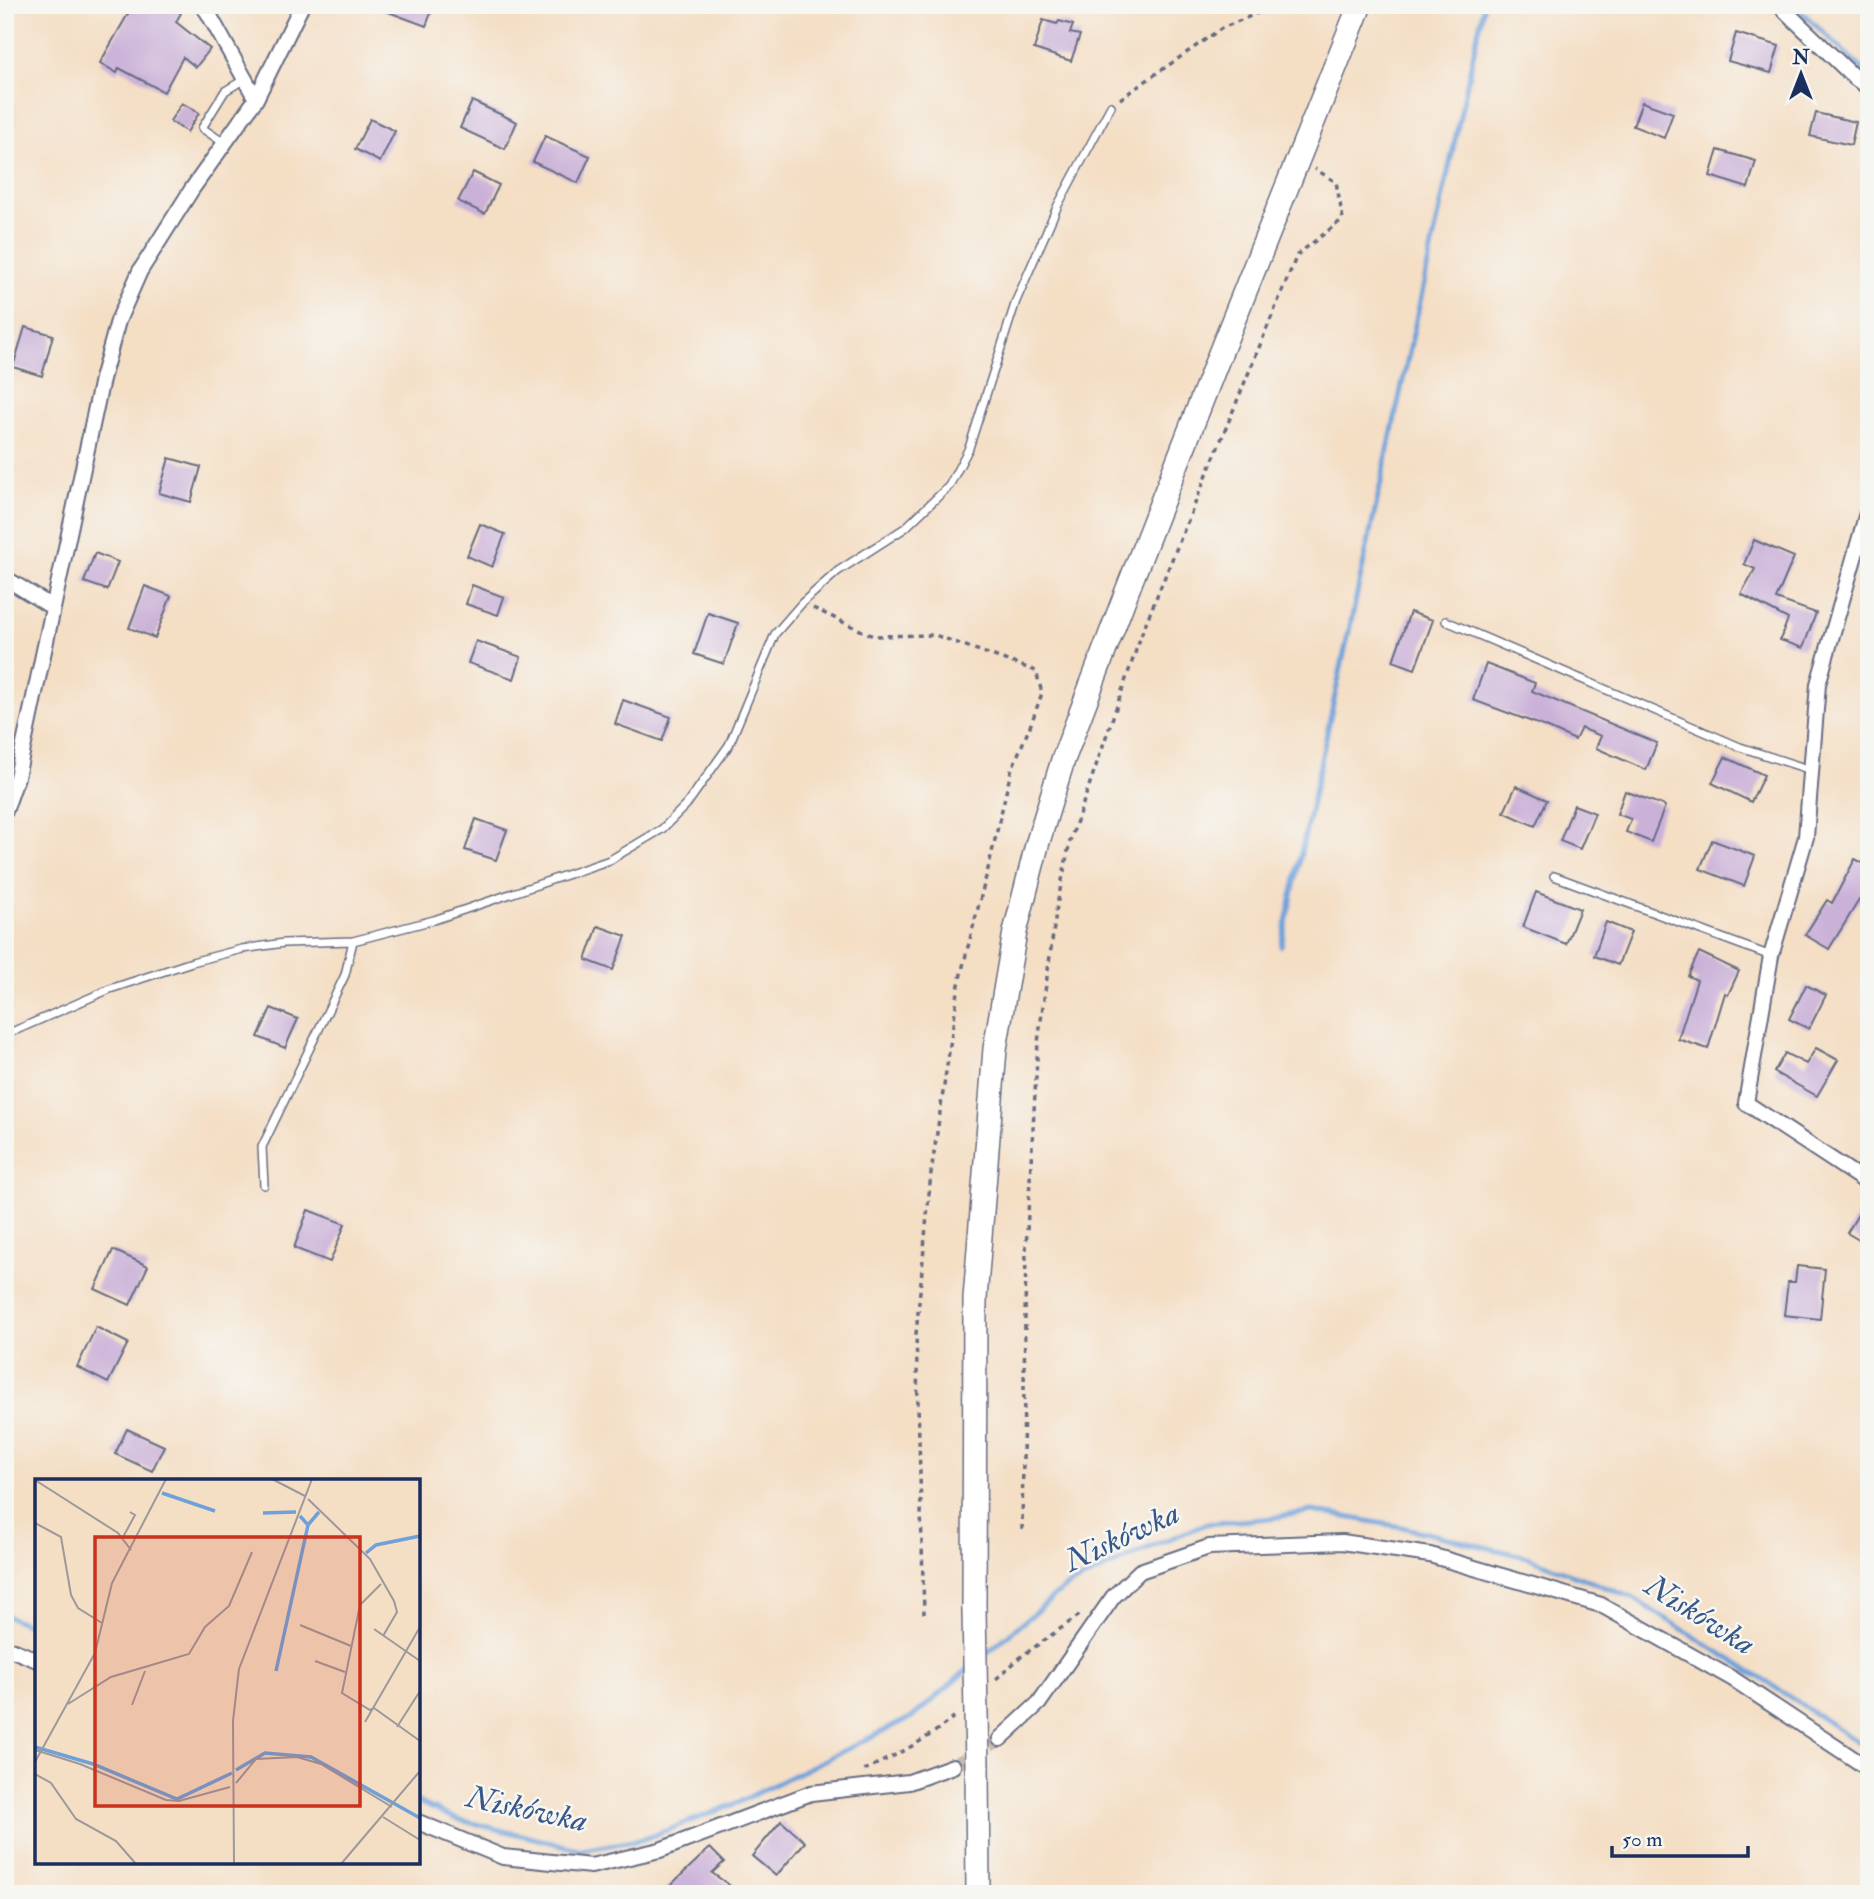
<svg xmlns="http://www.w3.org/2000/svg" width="1874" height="1899" viewBox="0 0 1874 1899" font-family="'IM FELL Double Pica',serif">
<rect width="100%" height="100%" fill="#f6f6f2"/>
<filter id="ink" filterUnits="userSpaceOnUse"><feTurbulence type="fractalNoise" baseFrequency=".0143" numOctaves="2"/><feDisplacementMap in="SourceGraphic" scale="14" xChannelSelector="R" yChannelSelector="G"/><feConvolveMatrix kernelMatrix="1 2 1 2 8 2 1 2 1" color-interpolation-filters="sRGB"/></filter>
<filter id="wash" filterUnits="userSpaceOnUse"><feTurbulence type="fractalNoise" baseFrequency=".00686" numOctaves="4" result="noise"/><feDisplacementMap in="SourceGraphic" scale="28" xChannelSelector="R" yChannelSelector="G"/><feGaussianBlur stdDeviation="1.57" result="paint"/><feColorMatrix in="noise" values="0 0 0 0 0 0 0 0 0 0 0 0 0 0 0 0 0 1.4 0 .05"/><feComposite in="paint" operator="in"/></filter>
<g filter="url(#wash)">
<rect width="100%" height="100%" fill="#f4dec4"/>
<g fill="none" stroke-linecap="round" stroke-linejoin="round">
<path stroke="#6ea1da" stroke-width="5" d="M 1794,5 L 1869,75
M 1281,946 L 1484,5
M 5,1615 L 37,1629
M 983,1656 L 1064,1588 L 1157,1544 L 1206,1524 L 1272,1518 L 1312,1511 L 1402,1527 L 1527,1557 L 1631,1597 L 1776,1688 L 1869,1749
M 418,1802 L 456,1819 L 582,1850 L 644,1839 L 737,1803 L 914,1716 L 968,1669"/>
</g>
<g id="blocks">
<path fill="#cab1d8" d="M 133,5 L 167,5 L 181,13 L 176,22 L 210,49 L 196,67 L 183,57 L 164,92 L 119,68 L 117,73 L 100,63 Z
M 375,5 L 434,5 L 426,26 L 375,7 Z
M 1043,20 L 1057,24 L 1059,21 L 1073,25 L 1070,33 L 1080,35 L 1071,61 L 1034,49 Z
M 1736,33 L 1779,46 L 1771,73 L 1728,61 Z
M 472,101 L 517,122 L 505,149 L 460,128 Z
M 1642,102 L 1673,113 L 1664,138 L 1633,126 Z
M 182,103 L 199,113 L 187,132 L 170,121 Z
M 1816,113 L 1856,122 L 1851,145 L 1810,136 Z
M 370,119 L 395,131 L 380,162 L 355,149 Z
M 545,136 L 590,156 L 578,183 L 533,162 Z
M 1718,150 L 1756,161 L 1748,188 L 1710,176 Z
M 473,172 L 499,185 L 485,214 L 458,201 Z
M 25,327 L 53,335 L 42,376 L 13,367 Z
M 169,458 L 201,467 L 191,502 L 159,493 Z
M 480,524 L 505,534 L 492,567 L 467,556 Z
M 1754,540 L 1794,557 L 1776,599 L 1816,613 L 1803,648 L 1780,640 L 1788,619 L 1741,594 L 1755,569 L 1744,564 Z
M 95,553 L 118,562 L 107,590 L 84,582 Z
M 472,585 L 504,597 L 498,615 L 466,604 Z
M 145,586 L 171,596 L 155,638 L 129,628 Z
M 1410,612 L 1433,620 L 1415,669 L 1393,661 Z
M 708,613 L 738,623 L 724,664 L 694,654 Z
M 476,641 L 521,657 L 514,679 L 468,663 Z
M 1486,664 L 1535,683 L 1532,691 L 1657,743 L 1646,770 L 1596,748 L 1601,736 L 1581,728 L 1575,740 L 1546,727 L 1473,700 Z
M 623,700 L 671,717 L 662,741 L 615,724 Z
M 1725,757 L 1764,775 L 1751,802 L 1712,783 Z
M 1516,786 L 1547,800 L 1535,826 L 1504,812 Z
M 1625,791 L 1665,806 L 1651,842 L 1626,832 L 1631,819 L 1617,814 Z
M 1574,805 L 1595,813 L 1580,849 L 1560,841 Z
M 476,819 L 507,830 L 496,860 L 465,850 Z
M 1712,840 L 1755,856 L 1744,886 L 1700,869 Z
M 1855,859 L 1869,866 L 1869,905 L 1859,900 L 1829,949 L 1805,935 L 1827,900 L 1832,903 Z
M 1536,892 L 1580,909 L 1566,944 L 1523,927 Z
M 1606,922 L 1631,932 L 1618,965 L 1594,956 Z
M 598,926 L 626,936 L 613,970 L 586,960 Z
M 1699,952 L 1739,971 L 1728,995 L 1725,993 L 1708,1049 L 1678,1039 L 1697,980 L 1688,976 Z
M 1806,985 L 1826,995 L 1809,1029 L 1789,1019 Z
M 271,1008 L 298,1019 L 285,1048 L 258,1037 Z
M 1816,1048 L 1838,1060 L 1817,1096 L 1774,1072 L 1785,1053 L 1806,1064 Z
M 1869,1196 L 1869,1246 L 1847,1233 Z
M 308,1210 L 345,1224 L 330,1262 L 294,1248 Z
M 113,1250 L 148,1266 L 130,1305 L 95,1289 Z
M 1797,1266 L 1825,1269 L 1820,1319 L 1784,1315 L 1788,1282 L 1795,1282 Z
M 96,1327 L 128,1343 L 108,1383 L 77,1367 Z
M 127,1429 L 164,1446 L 152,1471 L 115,1454 Z
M 781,1821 L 805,1842 L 776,1876 L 752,1856 Z
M 710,1848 L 724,1862 L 712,1873 L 742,1894 L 661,1894 Z"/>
</g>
</g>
<g filter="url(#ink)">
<use href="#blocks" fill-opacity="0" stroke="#676c82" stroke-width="2"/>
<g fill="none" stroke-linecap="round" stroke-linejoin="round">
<path stroke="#c9bbb0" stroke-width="14" stroke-dasharray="14 7" stroke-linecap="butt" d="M 953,1766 L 1000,1739"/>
<g stroke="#676c82" stroke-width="10">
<path id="service" d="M 224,143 L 202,128 L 225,91 L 245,79
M 1446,621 L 1740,747 L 1811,770
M 1554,876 L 1771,956
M 5,1035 L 110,989 L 192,962 L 242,949 L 284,943 L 353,941 L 434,920 L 610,860 L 662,829 L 687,804 L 729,745 L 775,634 L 802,603 L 838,571 L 905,528 L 949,486 L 969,448 L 1016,301 L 1058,205 L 1111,106
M 264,1185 L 262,1147 L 345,975 L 353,941"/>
</g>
<g stroke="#676c82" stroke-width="18">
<path id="minor" d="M 201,5 L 207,11 L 256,99
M 1779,5 L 1855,78 L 1869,88
M 1869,506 L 1818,684 L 1806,837 L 1771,956 L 1746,1103 L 1869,1184
M 5,578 L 52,607
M 5,811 L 17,777 L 102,379 L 118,321 L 140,271 L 192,189 L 256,99 L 302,5
M 5,1647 L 37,1660
M 1000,1739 L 1039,1703 L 1113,1597 L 1140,1571 L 1209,1547 L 1342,1542 L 1430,1555 L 1601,1605 L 1733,1679 L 1869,1769
M 418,1822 L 503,1857 L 591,1866 L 660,1850 L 811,1793 L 909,1782 L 953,1766"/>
</g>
<g stroke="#676c82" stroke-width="26">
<path id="primary" d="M 974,1610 L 975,1299 L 995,1049 L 1015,932 L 1037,845 L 1063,760 L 1127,591 L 1221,351 L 1360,5
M 977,1766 L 978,1894"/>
</g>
<path stroke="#676c82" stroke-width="3.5" stroke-dasharray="5 5" stroke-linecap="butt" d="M 1120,99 L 1222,28 L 1277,5
M 813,608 L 873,636 L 935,635 L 1036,671 L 1042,693 L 1031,724 L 1011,771 L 989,865 L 960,978 L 931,1173 L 916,1334 L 924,1614
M 1022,1530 L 1026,1248 L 1038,1042 L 1057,905 L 1070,841 L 1143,630 L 1297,255 L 1343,219 L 1336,182 L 1315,169
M 996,1679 L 1022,1656 L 1081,1614
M 864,1770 C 897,1755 929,1739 956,1715"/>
<use href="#service" stroke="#fff" stroke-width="7"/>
<use href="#minor" stroke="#fff" stroke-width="14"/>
<use href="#primary" stroke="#fff" stroke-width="23"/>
<g stroke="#676c82" stroke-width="26" stroke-linecap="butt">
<path id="primary-bridge" d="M 974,1610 L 977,1766"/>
</g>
<use href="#primary-bridge" stroke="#fff" stroke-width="23"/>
</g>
</g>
<g text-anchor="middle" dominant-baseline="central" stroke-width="5" stroke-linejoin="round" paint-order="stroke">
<g font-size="32" font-style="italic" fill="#385789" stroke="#f6f6f2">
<text transform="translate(1122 1537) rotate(-25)">Niskówka</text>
<text transform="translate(1700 1615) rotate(32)">Niskówka</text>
<text transform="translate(527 1809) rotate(12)">Niskówka</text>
</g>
</g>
<g transform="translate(35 1479)">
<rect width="385" height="385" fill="#f4dec4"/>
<path fill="none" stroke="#6ea1da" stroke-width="3.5" d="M 127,14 L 180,32M 228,34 L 261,33M 265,37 L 273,46 L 284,33M 331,74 L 341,66 L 385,57M 241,192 L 273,46M 0,268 L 58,285 L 142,320 L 197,294M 201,291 L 230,274 L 276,278 L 385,339"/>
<path fill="none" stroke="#9d989b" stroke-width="2" d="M 237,0 L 270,17M 0,1 L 83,54 L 96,71M 273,20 L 335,80 L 359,122 L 362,133 L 348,157M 0,44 L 26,58 L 36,116 L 43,129 L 67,144M 88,58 L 100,36 L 95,33M 265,146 L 316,167M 339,150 L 385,182M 280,182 L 310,193M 33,225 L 76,198 L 154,175 L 170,148 L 194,127 L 217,73M 97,226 L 110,192M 339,229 L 335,231 L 307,214 L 325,126 L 346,105M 339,229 L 385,262M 330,243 L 385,148M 362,248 L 385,212M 0,271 L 45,285 L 131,321 L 144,322 L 195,308M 0,283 L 60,174 L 77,104 L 131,0M 0,295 L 16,304 L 41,340 L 81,362 L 101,385M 201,304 L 221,280 L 262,278 L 286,285 L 357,328M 348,338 L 385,361M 199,385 L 198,242 L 204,190 L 277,0M 306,385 L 385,292"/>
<path fill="#c8321e" fill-opacity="0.15" stroke="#c8321e" stroke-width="3.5" d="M 60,58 L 325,58 L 325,327 L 60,327 Z"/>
<rect width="385" height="385" fill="none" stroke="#1b2f5e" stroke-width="3.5"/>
</g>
<rect width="1874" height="1899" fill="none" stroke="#f6f6f2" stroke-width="28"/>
<g transform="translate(1801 74)" stroke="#f6f6f2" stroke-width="5" paint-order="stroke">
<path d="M0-5L12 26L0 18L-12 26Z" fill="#1b2f5e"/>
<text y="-10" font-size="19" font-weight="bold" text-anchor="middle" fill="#1b2f5e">N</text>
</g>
<path d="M1612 1846v10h136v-10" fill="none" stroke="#1b2f5e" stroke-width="3.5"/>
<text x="1622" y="1846" font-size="21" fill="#1b2f5e" stroke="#f6f6f2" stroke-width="5" paint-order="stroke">50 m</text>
</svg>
